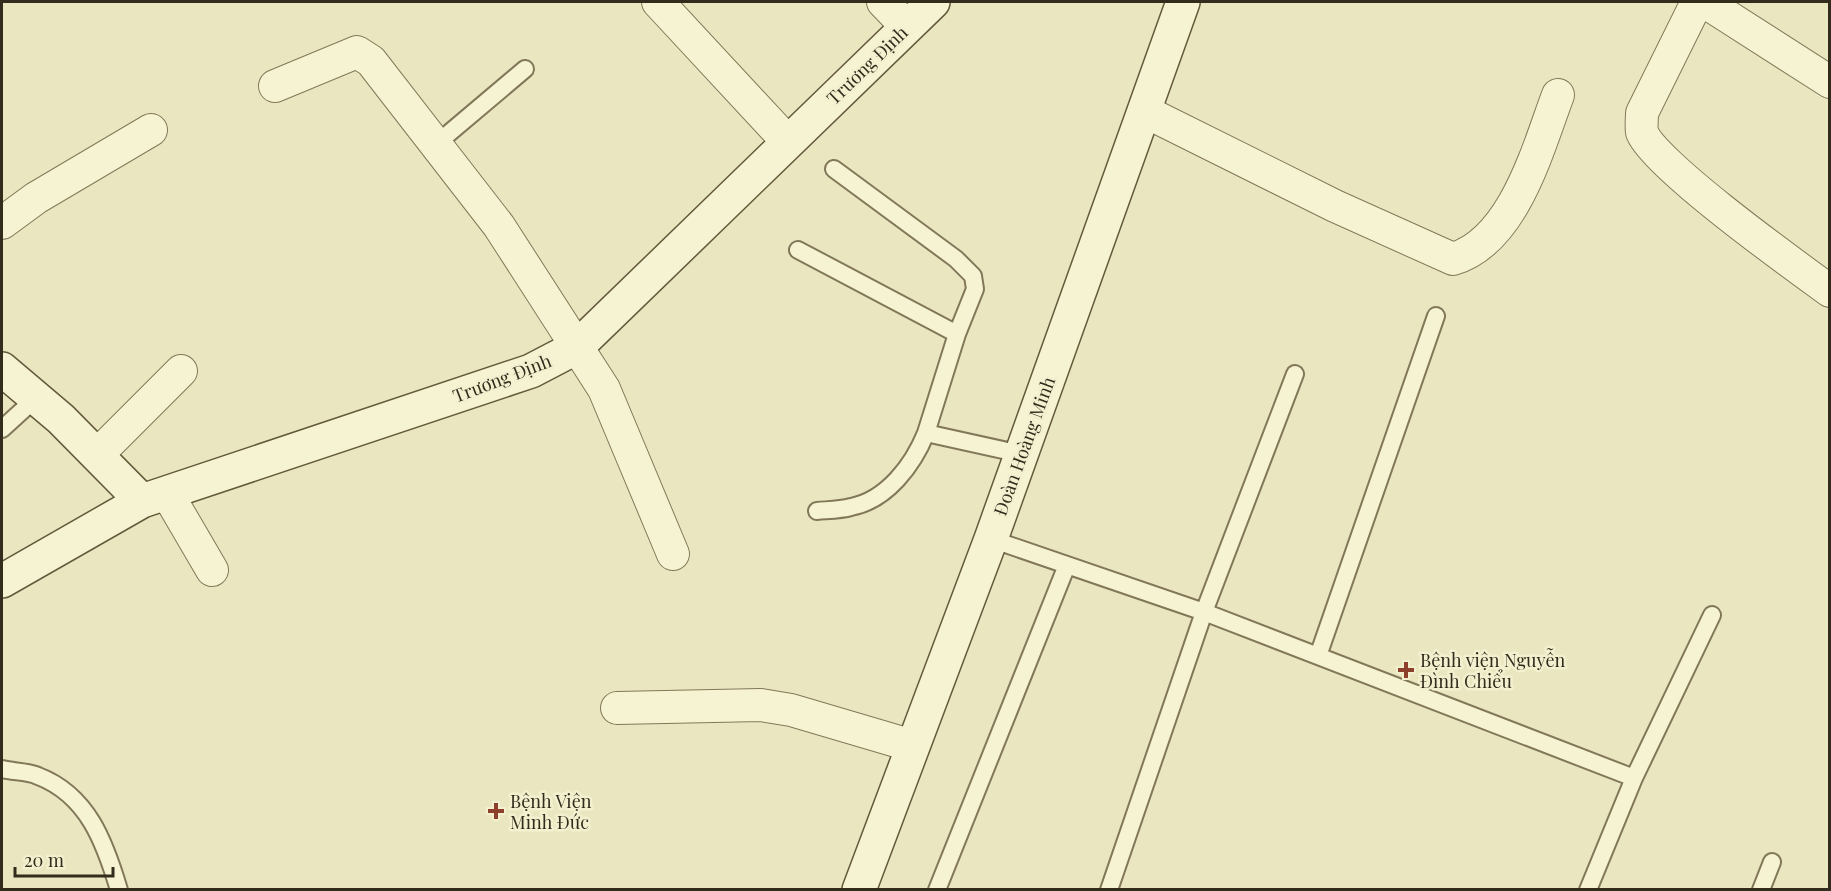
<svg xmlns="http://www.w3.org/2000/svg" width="1831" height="891" viewBox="0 0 1831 891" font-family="'Playfair Display',serif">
<rect width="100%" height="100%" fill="#eae7c0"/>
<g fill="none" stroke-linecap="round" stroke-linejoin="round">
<g stroke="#827859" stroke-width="20">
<path id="lane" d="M 435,145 L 525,69
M 834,169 L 956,259 L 973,276 L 975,289 L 957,334
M 798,250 L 957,334 L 926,433 L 1021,454
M 2,429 L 36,398
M 817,511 C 828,510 840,510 851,507 C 887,500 913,465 926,433
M 991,539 L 1204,612 L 1634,778
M 1318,656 L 1436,316
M 2,769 C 13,772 28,771 38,776 C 88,795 105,843 119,890
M 937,890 L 1067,565
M 1109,890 L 1204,612 L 1295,374
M 1588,890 L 1634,778 L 1712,615
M 1761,890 L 1772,862"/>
</g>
<g stroke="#827859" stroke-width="34">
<path id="street" d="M 658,2 L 788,142
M 883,2 L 907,27
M 1697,2 L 1642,113 C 1642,119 1641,127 1642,132 C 1652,163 1797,267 1830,291
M 1705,2 L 1830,82
M 275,86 L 357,52 L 371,61 L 499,226 L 604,389 L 673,554
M 1144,111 L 1335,206 L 1453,259 C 1514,241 1538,148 1558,95
M 2,223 L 36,198 L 151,130
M 97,455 L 181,371
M 167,493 L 212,570
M 617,708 L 761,705 L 791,710 L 913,746"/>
</g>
<g stroke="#64593c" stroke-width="36">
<path id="secondary" d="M 2,369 L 61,419 L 142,501
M 2,581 L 142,501 L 531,371 L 577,347 L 933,2
M 859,890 L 991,539 L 1183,2"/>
</g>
<use href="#lane" stroke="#f6f3d2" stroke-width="16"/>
<use href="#street" stroke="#f6f3d2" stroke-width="32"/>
<use href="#secondary" stroke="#f6f3d2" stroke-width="33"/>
</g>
<g fill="#8d412d" stroke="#f2f0cf" stroke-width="2">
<path d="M1403 661h6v6h6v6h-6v6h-6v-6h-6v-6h6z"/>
<path d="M493 802h6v6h6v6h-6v6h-6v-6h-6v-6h6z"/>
</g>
<g text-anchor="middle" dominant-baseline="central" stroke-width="5" stroke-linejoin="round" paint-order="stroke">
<g font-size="18" fill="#332c1d" stroke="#f2f0cf">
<text transform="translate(867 65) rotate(-44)">Trương Định</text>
<text transform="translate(502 378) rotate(-21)">Trương Định</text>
<text transform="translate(1024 446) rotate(-70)">Đoàn Hoàng Minh</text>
</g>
<g font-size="18" fill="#332c1d" stroke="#f2f0cf" text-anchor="start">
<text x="1420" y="660">Bệnh viện Nguyễn<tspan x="1420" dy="21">Đình Chiểu</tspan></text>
<text x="510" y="801">Bệnh Viện<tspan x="510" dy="21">Minh Đức</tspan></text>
</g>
</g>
<rect width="1831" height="891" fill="none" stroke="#332c1d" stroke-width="6"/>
<path d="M15 867v9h98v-9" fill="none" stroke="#332c1d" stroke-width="3"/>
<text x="24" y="867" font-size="18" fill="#332c1d" stroke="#f2f0cf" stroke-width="4.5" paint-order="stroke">20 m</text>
</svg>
